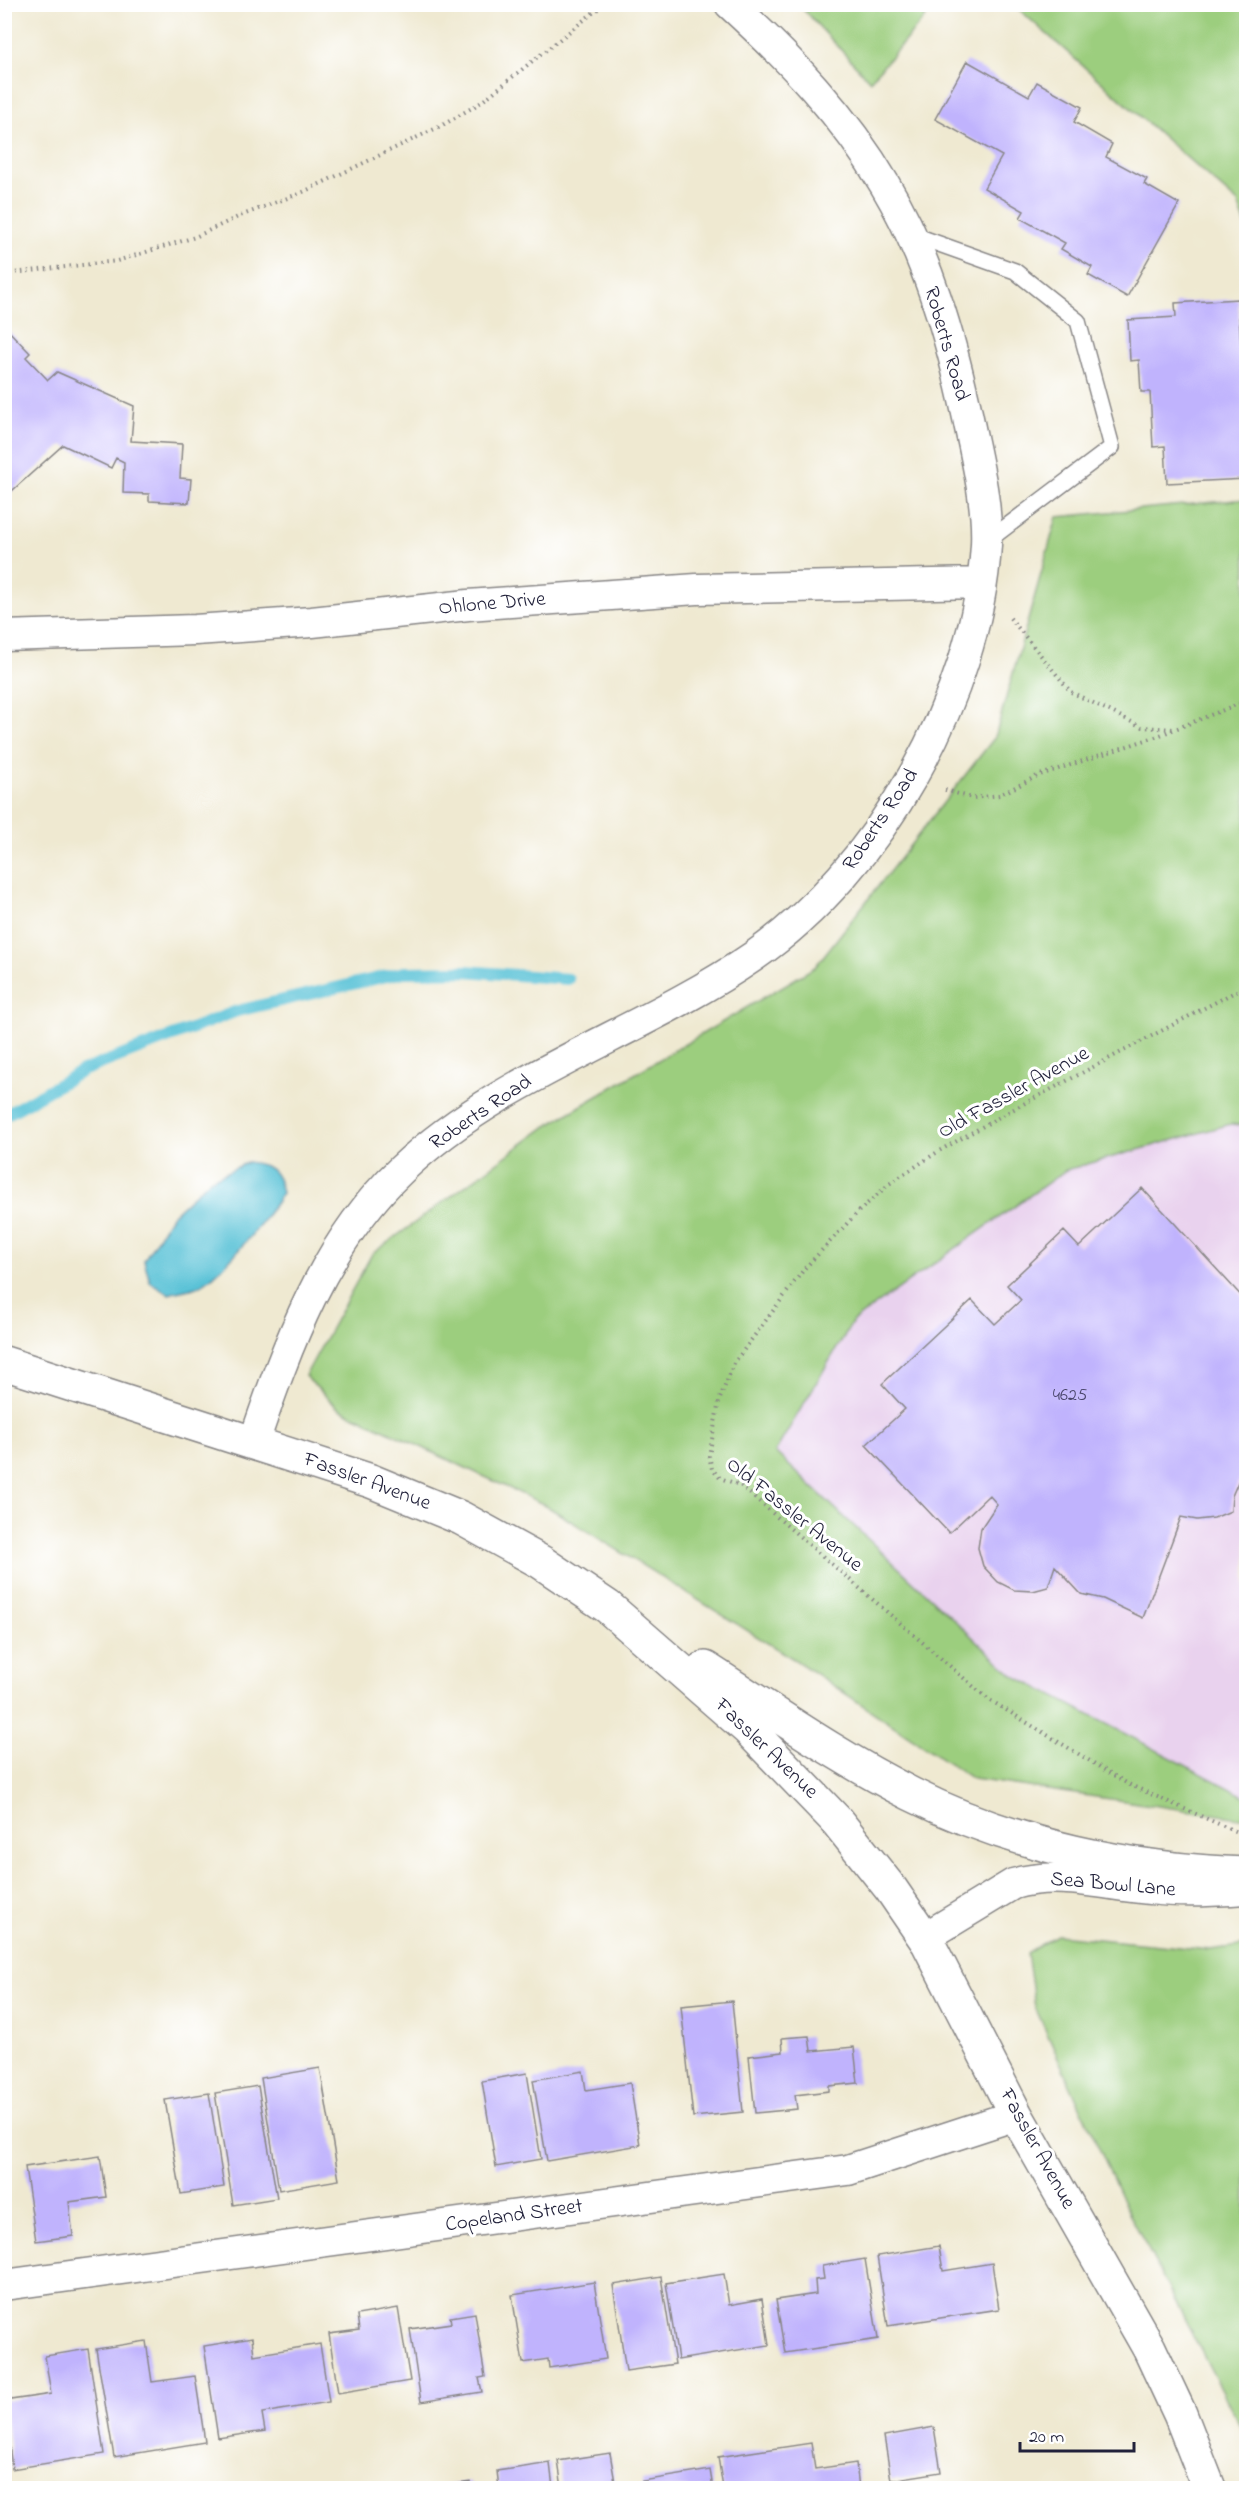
<svg xmlns="http://www.w3.org/2000/svg" width="1251" height="2493" viewBox="0 0 1251 2493" font-family="'Indie Flower',sans-serif">
<rect width="100%" height="100%" fill="#fff"/>
<filter id="ink" filterUnits="userSpaceOnUse"><feTurbulence type="fractalNoise" baseFrequency=".0167" numOctaves="2"/><feDisplacementMap in="SourceGraphic" scale="12" xChannelSelector="R" yChannelSelector="G"/><feConvolveMatrix kernelMatrix="1 2 1 2 8 2 1 2 1" color-interpolation-filters="sRGB"/></filter>
<filter id="wash" filterUnits="userSpaceOnUse"><feTurbulence type="fractalNoise" baseFrequency=".008" numOctaves="4" result="noise"/><feDisplacementMap in="SourceGraphic" scale="24" xChannelSelector="R" yChannelSelector="G"/><feGaussianBlur stdDeviation="1.35" result="paint"/><feColorMatrix in="noise" values="0 0 0 0 0 0 0 0 0 0 0 0 0 0 0 0 0 1.4 0 .05"/><feComposite in="paint" operator="in"/></filter>
<g filter="url(#wash)">
<rect width="100%" height="100%" fill="#efe9d1"/>
<path fill="#e9d2ee" d="M 1232,1124 L 1246,1126 L 1246,1797 L 1013,1675 L 775,1452 L 853,1321 L 1066,1170 Z"/>
<path fill="#9cce7e" stroke="#5f785c" stroke-width="1.5" d="M 799,5 L 936,5 L 870,81 Z
M 1014,5 L 1246,5 L 1246,225 L 1238,203 Z
M 1246,499 L 1246,1126 L 1231,1124 L 1066,1170 L 853,1321 L 775,1452 L 1013,1675 L 1246,1797 L 1246,1819 L 973,1779 L 795,1660 L 545,1505 L 338,1408 L 305,1376 L 372,1254 L 547,1126 L 815,967 L 995,737 L 1057,517 Z
M 1057,1935 L 1210,1950 L 1246,1945 L 1246,2437 L 1123,2201 L 1035,2007 L 1027,1953 Z"/>
<path fill="#5ac2d7" stroke="#3e7289" stroke-width="1.5" d="M 248,1162 C 270,1165 278,1170 282,1193 C 268,1216 221,1277 197,1287 C 188,1290 178,1291 169,1294 L 150,1282 L 144,1260 L 171,1216 L 210,1180 Z"/>
<g fill="none" stroke-linecap="round" stroke-linejoin="round">
<path stroke="#5ac2d7" stroke-width="12" d="M 4,1116 L 82,1071 L 237,1011 L 404,972 L 465,971 L 568,979"/>
</g>
<g id="blocks">
<path fill="#c0b3fd" d="M 967,61 L 1029,96 L 1037,82 L 1082,107 L 1074,122 L 1112,144 L 1106,157 L 1147,179 L 1144,184 L 1179,204 L 1127,297 L 1088,275 L 1092,267 L 1061,249 L 1065,243 L 1020,218 L 1024,211 L 984,188 L 1002,156 L 935,119 Z
M 1238,299 L 1241,348 L 1246,347 L 1246,479 L 1167,483 L 1165,446 L 1153,447 L 1150,392 L 1141,392 L 1139,360 L 1130,361 L 1128,320 L 1176,317 L 1175,303 Z
M 4,326 L 30,353 L 26,357 L 48,380 L 57,372 L 134,406 L 131,441 L 182,444 L 180,478 L 191,479 L 189,503 L 149,501 L 149,494 L 123,493 L 124,462 L 116,458 L 111,468 L 63,445 L 4,498 Z
M 1142,1188 L 1246,1301 L 1246,1471 L 1238,1482 L 1232,1496 L 1231,1511 L 1214,1518 L 1197,1520 L 1181,1517 L 1143,1618 L 1103,1599 L 1081,1594 L 1055,1566 L 1048,1587 L 1033,1591 L 1014,1590 L 998,1582 L 983,1566 L 978,1548 L 981,1528 L 997,1504 L 989,1495 L 949,1533 L 866,1445 L 905,1409 L 882,1384 L 972,1300 L 995,1324 L 1021,1300 L 1007,1285 L 1064,1231 L 1079,1247 Z
M 732,2001 L 743,2112 L 693,2117 L 681,2006 Z
M 809,2036 L 811,2051 L 854,2047 L 858,2083 L 829,2086 L 829,2091 L 795,2095 L 797,2109 L 755,2113 L 749,2056 L 783,2052 L 782,2038 Z
M 320,2068 L 339,2180 L 279,2190 L 261,2078 Z
M 583,2071 L 586,2090 L 630,2083 L 640,2145 L 547,2161 L 533,2080 Z
M 527,2073 L 541,2159 L 496,2167 L 482,2081 Z
M 258,2086 L 277,2198 L 233,2205 L 215,2093 Z
M 209,2093 L 224,2187 L 181,2194 L 165,2100 Z
M 100,2156 L 106,2197 L 69,2202 L 73,2236 L 36,2241 L 25,2167 Z
M 939,2246 L 943,2271 L 992,2263 L 999,2309 L 888,2326 L 877,2256 Z
M 865,2259 L 878,2339 L 785,2353 L 776,2300 L 816,2294 L 815,2280 L 824,2279 L 822,2266 Z
M 724,2274 L 729,2305 L 762,2299 L 769,2345 L 678,2360 L 666,2283 Z
M 661,2277 L 675,2364 L 626,2371 L 613,2285 Z
M 594,2282 L 606,2359 L 549,2368 L 548,2359 L 523,2363 L 512,2295 Z
M 398,2308 L 410,2381 L 338,2393 L 329,2334 L 359,2330 L 357,2315 Z
M 475,2313 L 485,2377 L 479,2378 L 482,2392 L 421,2402 L 410,2329 L 451,2323 L 450,2317 Z
M 252,2338 L 254,2355 L 320,2344 L 329,2402 L 262,2413 L 265,2431 L 218,2438 L 204,2346 Z
M 146,2341 L 152,2382 L 195,2376 L 205,2442 L 114,2457 L 96,2349 Z
M 88,2349 L 104,2454 L 12,2469 L 4,2401 L 51,2394 L 45,2356 Z
M 934,2427 L 941,2472 L 891,2480 L 884,2436 Z
M 811,2443 L 815,2469 L 856,2463 L 859,2488 L 723,2488 L 718,2457 Z
M 610,2453 L 616,2488 L 562,2488 L 558,2461 Z
M 550,2463 L 553,2488 L 499,2488 L 497,2471 Z
M 710,2470 L 713,2488 L 643,2488 L 642,2481 Z
M 470,2482 L 471,2488 L 435,2488 L 435,2487 Z"/>
</g>
</g>
<g filter="url(#ink)">
<use href="#blocks" fill-opacity="0" stroke="#888686" stroke-width="1.5"/>
<g fill="none" stroke-linecap="round" stroke-linejoin="round">
<g stroke="#888686" stroke-width="18">
<path id="lane" d="M 911,234 L 1015,271 L 1078,321 L 1112,447 L 986,542"/>
</g>
<g stroke="#888686" stroke-width="33">
<path id="street" d="M 4,636 L 195,630 L 312,622 L 468,605 L 697,589 L 981,583
M 254,1442 C 287,1345 324,1243 401,1170 C 502,1074 641,1034 754,956 C 879,870 977,696 986,545 C 988,502 976,459 968,418 C 951,338 927,255 885,185 C 845,116 789,58 730,4
M 924,1938 L 1013,1884 C 1057,1871 1105,1885 1150,1889 C 1182,1893 1214,1891 1246,1889
M 4,2285 L 848,2170 L 1016,2115"/>
</g>
<g stroke="#888686" stroke-width="36">
<path id="secondary" d="M 4,1363 L 371,1481 L 461,1518 L 541,1562 L 608,1607 L 748,1729 L 836,1820 L 891,1889 L 928,1943 L 1016,2115 L 1149,2348 L 1180,2414 L 1209,2488
M 705,1668 C 772,1711 839,1758 911,1794 C 1014,1846 1132,1870 1246,1874"/>
</g>
<path stroke="#888686" stroke-width="4" stroke-dasharray="1.5 4.5" stroke-linecap="butt" d="M 4,274 L 117,261 L 195,237 L 240,216 L 303,192 L 443,125 L 480,103 L 604,4
M 1010,618 L 1071,692 L 1142,727 L 1173,729
M 945,790 L 972,798 L 1000,795 L 1037,776 L 1155,737 L 1246,701
M 1246,1836 L 1128,1784 L 988,1699 L 740,1485 L 720,1478 L 712,1469 L 709,1456 L 719,1401 L 734,1363 L 805,1268 L 858,1212 L 889,1184 L 939,1151 L 1010,1111 L 1246,986"/>
<use href="#lane" stroke="#fff" stroke-width="15"/>
<use href="#street" stroke="#fff" stroke-width="30"/>
<use href="#secondary" stroke="#fff" stroke-width="33"/>
</g>
</g>
<g text-anchor="middle" dominant-baseline="central" stroke-width="6" stroke-linejoin="round" paint-order="stroke">
<g font-size="18" fill="#4a466c">
<text x="1070" y="1396">4625</text>
</g>
<g font-size="21" fill="#22223b" stroke="#fff">
<text transform="translate(946 344) rotate(74)">Roberts Road</text>
<text transform="translate(492 604) rotate(-5)">Ohlone Drive</text>
<text transform="translate(881 820) rotate(-56)">Roberts Road</text>
<text transform="translate(1014 1093) rotate(-29)">Old Fassler Avenue</text>
<text transform="translate(481 1113) rotate(-34)">Roberts Road</text>
<text transform="translate(367 1482) rotate(20)">Fassler Avenue</text>
<text transform="translate(794 1515) rotate(39)">Old Fassler Avenue</text>
<text transform="translate(766 1749) rotate(44)">Fassler Avenue</text>
<text transform="translate(1113 1885) rotate(5)">Sea Bowl Lane</text>
<text transform="translate(1037 2149) rotate(61)">Fassler Avenue</text>
<text transform="translate(514 2216) rotate(-8)">Copeland Street</text>
</g>
</g>
<rect width="1251" height="2493" fill="none" stroke="#fff" stroke-width="24"/>
<path d="M1020 2442v9h114v-9" fill="none" stroke="#22223b" stroke-width="3"/>
<text x="1029" y="2442" font-size="18" fill="#22223b" stroke="#ffffff" stroke-width="4.5" paint-order="stroke">20 m</text>
</svg>
